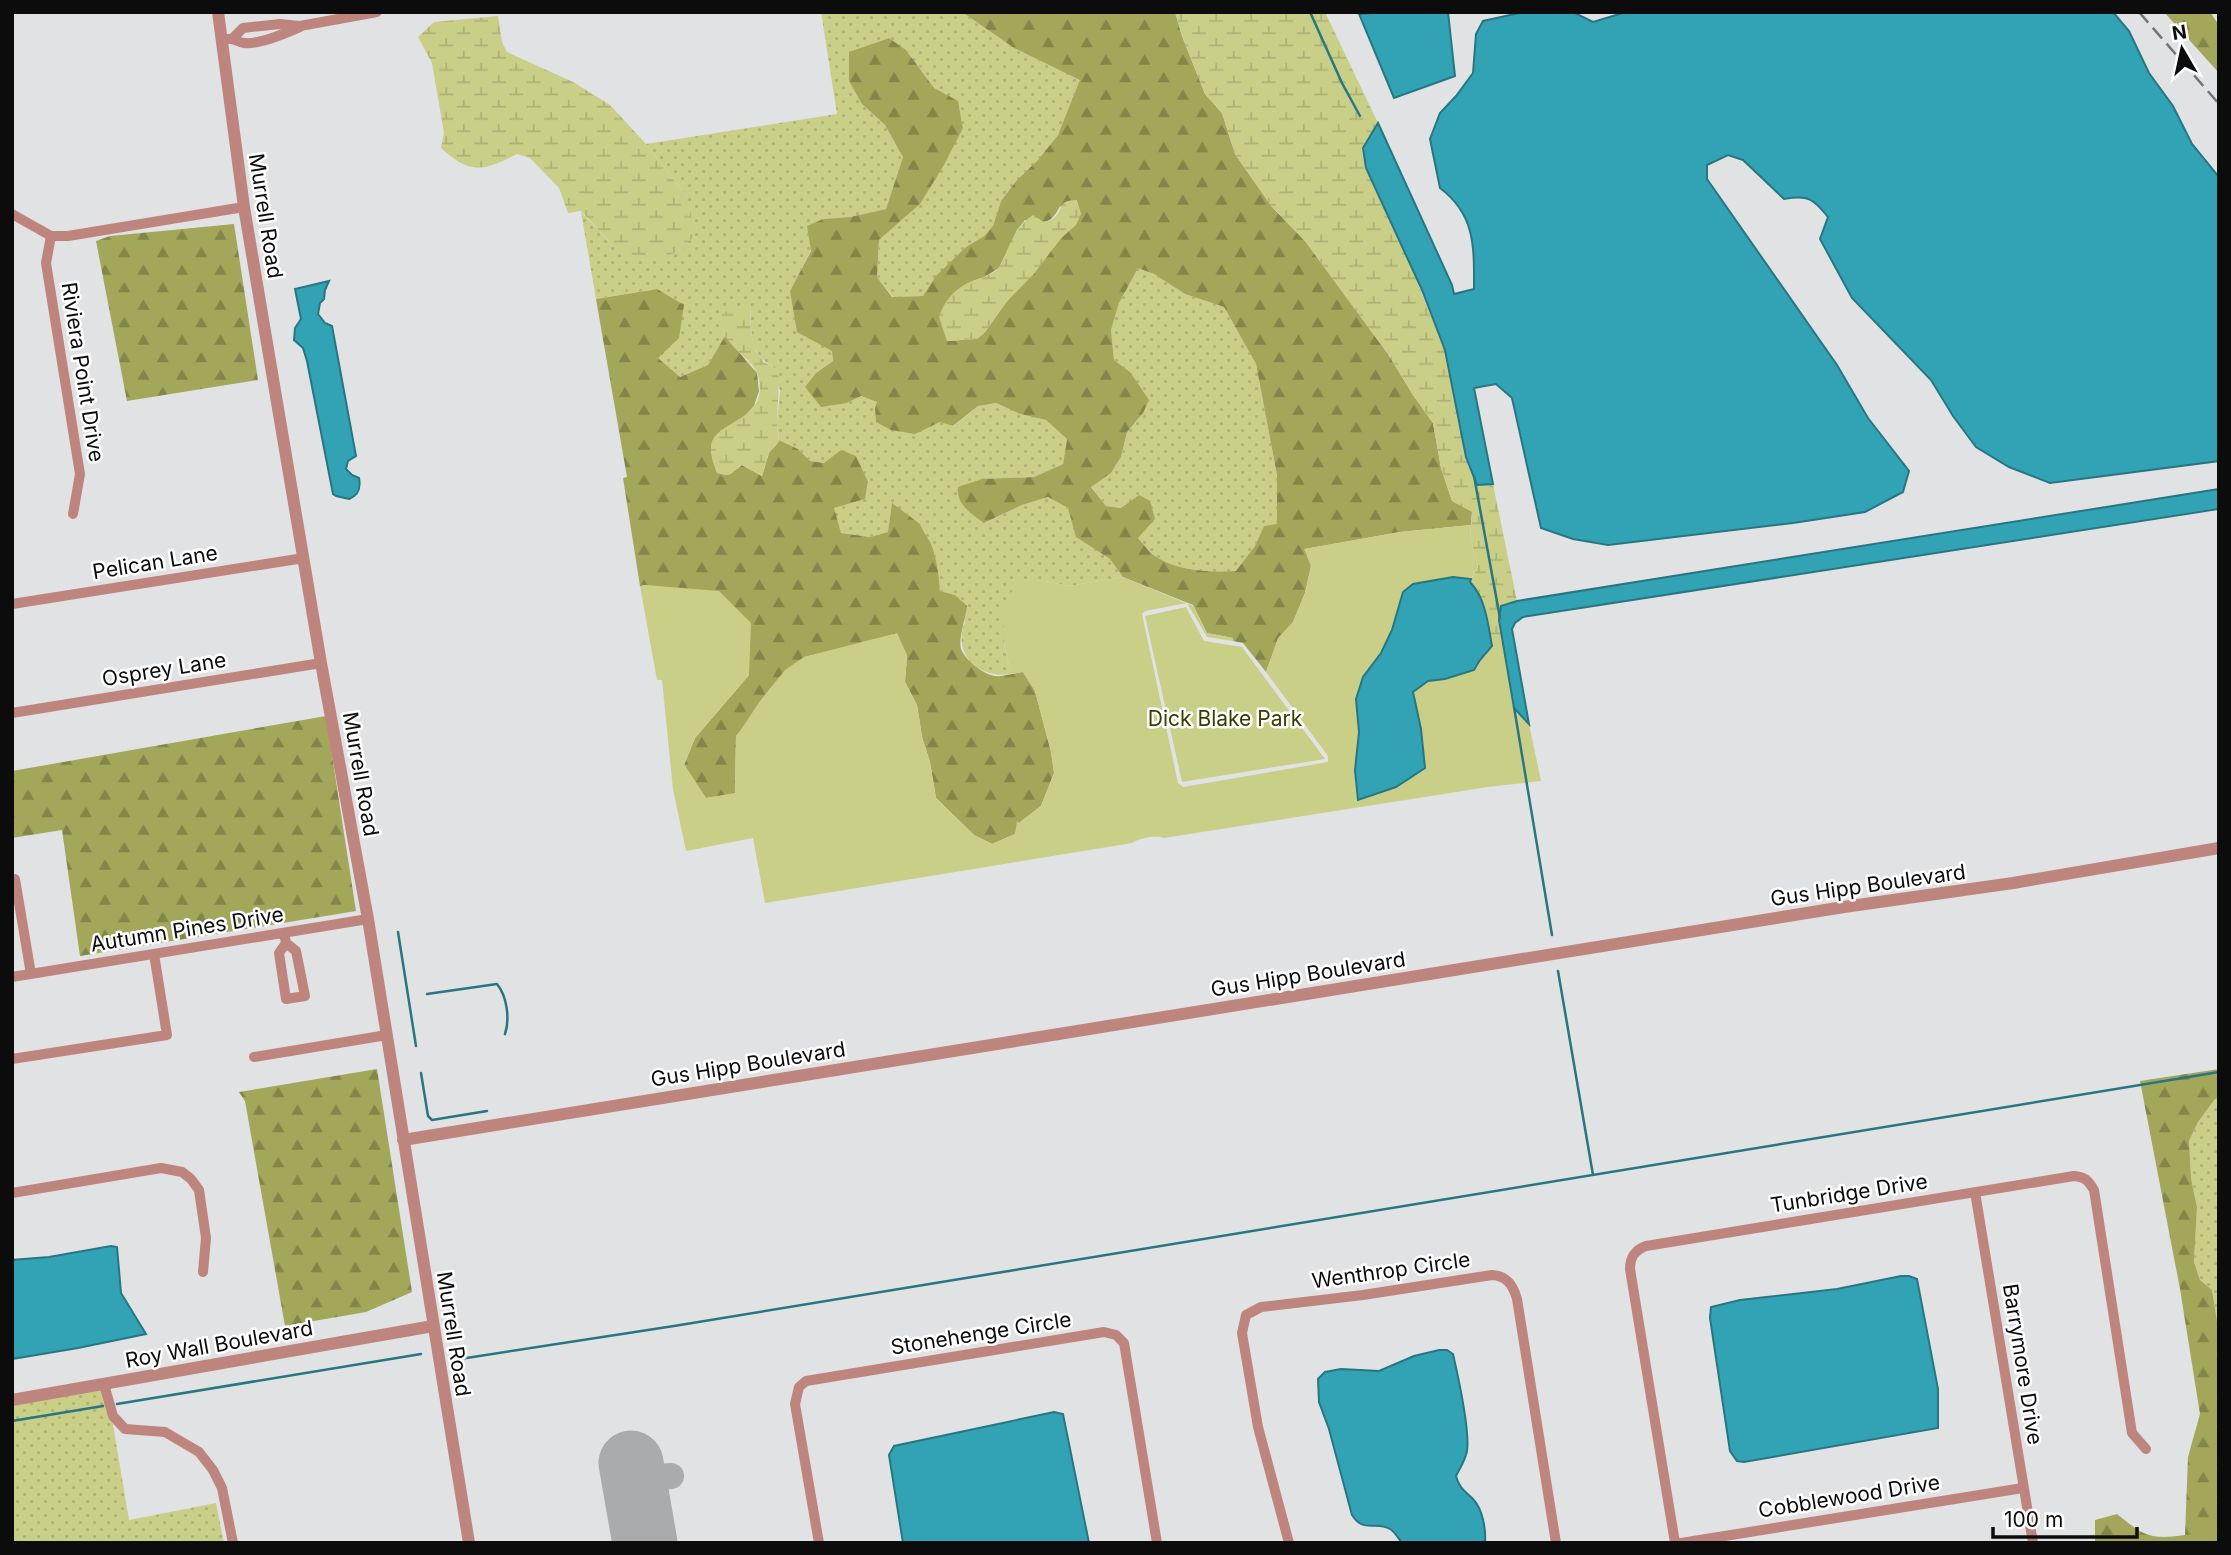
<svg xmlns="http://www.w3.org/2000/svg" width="2231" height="1555" viewBox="0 0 2231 1555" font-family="Inter,sans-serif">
<defs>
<pattern id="grass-dots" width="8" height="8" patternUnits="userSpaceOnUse" patternTransform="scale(1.75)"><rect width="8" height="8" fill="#cacf88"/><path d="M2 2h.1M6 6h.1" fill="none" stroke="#acb174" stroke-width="1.8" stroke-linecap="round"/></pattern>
<pattern id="forest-firs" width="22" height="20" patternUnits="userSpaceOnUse" patternTransform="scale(1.75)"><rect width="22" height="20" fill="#a2a75a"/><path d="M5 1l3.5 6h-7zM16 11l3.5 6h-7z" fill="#828649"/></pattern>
<pattern id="wetland-marsh" width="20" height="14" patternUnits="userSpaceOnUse" patternTransform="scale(1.75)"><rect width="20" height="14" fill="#cacf88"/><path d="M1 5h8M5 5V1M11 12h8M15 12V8" fill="none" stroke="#acb174"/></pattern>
</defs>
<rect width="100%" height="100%" fill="#e1e2e3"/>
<path fill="url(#grass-dots)" d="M 821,12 L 962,12 L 1014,48 L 1081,80 L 1058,135 L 1038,160 L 1017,180 L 1001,201 L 993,226 L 984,236 L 966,247 L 924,296 L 893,297 L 877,277 L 879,240 L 920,204 L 963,128 L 958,102 L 934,88 L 906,50 L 889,38 L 850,52 L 862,104 L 885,125 L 903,157 L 886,209 L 850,217 L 823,219 L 811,250 L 790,291 L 832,351 L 833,361 L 816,373 L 847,403 L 861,396 L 877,402 L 915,432 L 940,422 L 954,426 L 978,406 L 996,403 L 1020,414 L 1046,420 L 1067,439 L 1063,464 L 1034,477 L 982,479 L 985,523 L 1022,505 L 1048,497 L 1068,508 L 1077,537 L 1110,559 L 1123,577 L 1069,586 L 1045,581 L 1004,644 L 1011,674 C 979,679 952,655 965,622 L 955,595 L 940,591 C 937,544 928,534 892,504 L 888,532 L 870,537 L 841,533 L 833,508 L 865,499 L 868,483 L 856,456 L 824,463 L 810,461 L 798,449 L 779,440 L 777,423 L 780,391 L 774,367 C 748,355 752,332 750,307 L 718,323 L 725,336 L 708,365 L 680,377 L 657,358 L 656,289 L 596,299 L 581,212 L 608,240 L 687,197 L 646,144 L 837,114 Z
M 1138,267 L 1154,274 L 1185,294 L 1224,307 L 1256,364 L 1277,475 L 1277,525 L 1264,527 L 1255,546 L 1237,571 C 1211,572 1180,572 1158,558 C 1151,553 1144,545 1138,538 L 1139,495 L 1121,508 L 1106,506 L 1091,486 L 1111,473 L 1121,457 L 1127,432 L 1143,413 L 1130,372 L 1114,360 L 1111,330 L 1119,303 Z
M 2219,1098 L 2219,1333 L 2212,1290 L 2200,1280 L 2194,1262 L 2197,1207 L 2191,1178 L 2189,1141 L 2198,1122 L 2215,1099 Z
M 107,1389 L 129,1520 L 216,1503 L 224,1543 L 12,1543 L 12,1406 Z"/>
<path fill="url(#forest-firs)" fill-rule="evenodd" d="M 962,12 L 1175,12 L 1182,36 L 1205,94 L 1222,113 L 1235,154 L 1272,207 L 1305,241 L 1388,354 L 1413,395 L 1433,423 L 1441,468 L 1452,501 L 1472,511 L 1471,525 L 1400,532 L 1305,549 L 1311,566 L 1305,593 L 1293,622 L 1278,639 L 1266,672 L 1243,643 L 1233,641 L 1233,638 L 1207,633 L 1193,605 L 1123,577 L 1110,559 L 1076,537 L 1068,508 L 1048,497 L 1022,505 L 984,523 C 972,514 956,505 958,487 L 982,479 L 1034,477 L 1063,464 L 1067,439 L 1046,420 L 1020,414 L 996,403 L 978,406 L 953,426 L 940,422 L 915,434 L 891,430 L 876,422 L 875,408 L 877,402 L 861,396 L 847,403 L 821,407 L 805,387 L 816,373 L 833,361 L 832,351 L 797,332 L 790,291 L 811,251 L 807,226 L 823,219 L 850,217 L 886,209 L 903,157 L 885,125 L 862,104 L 849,81 L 849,52 L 889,38 L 906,50 L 934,88 L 958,101 L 963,128 L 944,165 L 920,204 L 879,240 L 877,277 L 892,297 L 923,296 L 936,276 L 966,247 L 984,236 L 993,226 L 1001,201 L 1017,180 L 1038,160 L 1058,135 L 1080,80 L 1014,48 ZM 1060,206 L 1075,225 L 1061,238 L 1032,275 L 1007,301 L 985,332 L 977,339 L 947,341 L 955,293 L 973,281 L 981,279 L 999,268 L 1017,230 L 1025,220 C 1044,223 1051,225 1060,206 ZM 1138,268 L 1154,274 L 1185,294 L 1224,307 L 1256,364 L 1277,475 L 1277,524 L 1264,526 L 1255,546 L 1236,571 C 1211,572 1181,572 1158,558 C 1151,554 1144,545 1138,538 L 1155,519 L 1150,501 L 1139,495 L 1121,508 L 1106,506 L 1091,487 L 1111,473 L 1121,457 L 1127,432 L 1143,413 L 1149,400 L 1130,372 L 1114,360 L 1111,330 L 1119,303 Z
M 2164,12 L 2210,12 L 2219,25 L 2219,73 Z
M 234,224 L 258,380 L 127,401 L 96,241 L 110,236 Z
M 657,289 L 684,305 L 679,338 L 658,358 L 680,377 L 708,365 L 725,336 L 757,373 L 759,391 L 754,406 L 741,420 L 720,431 L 737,469 L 742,465 L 762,476 L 769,453 L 779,440 L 798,449 L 810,461 L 824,463 L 841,450 L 856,456 L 868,482 L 865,499 L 834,508 L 841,533 L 870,537 L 888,532 L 892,503 L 920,524 C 922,531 928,537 931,544 C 937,559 939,575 940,591 L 955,595 L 967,606 C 966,617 958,639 961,649 C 966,661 983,674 995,676 C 1003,677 1015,673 1023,672 L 1035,691 L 1051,752 L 1054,773 L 1041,806 L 1019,823 L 1015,834 L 992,844 L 974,835 L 936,798 L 930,762 L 922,737 L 917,705 L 905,682 L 907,655 L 843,648 L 804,657 L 736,736 L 735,794 L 706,798 L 684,765 L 695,738 L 749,675 L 646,585 L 640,586 L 623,478 L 627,477 L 596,299 Z
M 326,716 L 356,911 L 80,956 L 62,830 L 12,838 L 12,771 Z
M 377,1069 L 412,1292 L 366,1312 L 285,1326 L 245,1101 L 239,1092 Z
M 2219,1069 L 2219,1098 L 2215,1099 L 2198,1122 L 2189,1141 L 2191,1178 L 2197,1207 L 2194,1262 L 2200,1280 L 2212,1290 L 2219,1333 L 2219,1543 L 2095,1543 L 2095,1520 L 2117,1514 C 2144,1536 2150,1540 2185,1535 L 2188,1457 L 2200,1414 L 2180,1289 L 2140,1081 Z"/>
<path fill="url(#wetland-marsh)" d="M 1175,12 L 1325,12 L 1378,123 L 1363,148 L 1445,351 L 1466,457 L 1477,485 L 1493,484 L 1517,601 L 1501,607 L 1499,620 L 1506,659 L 1492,646 L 1487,614 L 1470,582 L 1478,566 L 1470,537 L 1472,512 L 1452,501 L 1441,468 L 1433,423 L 1413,395 L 1388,354 L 1305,241 L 1272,207 L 1235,154 L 1222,113 L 1205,94 L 1182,36 Z
M 498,16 L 502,42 L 507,52 L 573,82 L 610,105 L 646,144 L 687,197 L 695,234 L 683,250 L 660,258 L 633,258 L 608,240 L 581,211 L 568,213 L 559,188 L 530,158 L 517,154 C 484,171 470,175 441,148 L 444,133 L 432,63 L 418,37 L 434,22 Z
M 1077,200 L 1081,214 L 1076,225 L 1061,238 L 1033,275 L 1007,301 L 985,332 L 977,339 L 947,341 L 939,317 C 944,301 955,288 972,281 C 980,278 989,276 997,270 C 1001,266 1002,260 1005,255 C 1012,239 1018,225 1033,215 L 1044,222 C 1048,221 1052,220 1055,217 C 1065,206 1057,201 1077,200 Z
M 746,306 L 750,307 L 751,333 L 756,352 L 764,362 L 774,367 L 779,378 L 777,423 L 779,442 L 769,453 L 762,476 L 742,465 C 730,473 733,478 717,473 C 714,465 710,455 711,447 C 713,419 771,423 758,375 C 754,364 741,355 733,346 C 727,339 722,332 718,323 L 722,314 L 732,308 Z"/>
<path fill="#cacf88" d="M 1471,525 L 1470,537 L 1478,566 L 1471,579 L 1453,577 L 1403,592 L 1392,630 L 1381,653 L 1363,677 L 1356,699 L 1359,732 L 1355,770 L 1425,768 L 1421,729 L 1413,692 L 1428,681 L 1445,679 L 1480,660 L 1492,646 L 1506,659 L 1514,708 L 1529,724 L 1541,781 L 1488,787 L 1164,838 C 1155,835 1139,838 1132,843 L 765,903 L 753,838 L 686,851 L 673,789 L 662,680 L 657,680 L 640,586 L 646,585 L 719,591 L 751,623 L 749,675 L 695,738 L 684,764 L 706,798 L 735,793 L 736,737 L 760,701 L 785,670 L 804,657 L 897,633 L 907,655 L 905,682 L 917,705 L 922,737 L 930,762 L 936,798 L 974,835 L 992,844 L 1015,834 L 1017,821 L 1019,823 L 1041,806 L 1054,773 L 1051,752 L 1035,691 L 1023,672 L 1011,674 L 1004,644 L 1003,608 L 1016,583 L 1045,581 L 1069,586 L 1123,577 L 1193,606 L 1207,633 L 1233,638 L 1233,641 L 1207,637 L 1187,603 L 1145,611 L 1142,614 L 1178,783 L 1183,787 L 1328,762 L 1328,756 L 1266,672 L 1278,638 L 1293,622 L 1305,593 L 1311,566 L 1304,549 L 1400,532 Z
M 1186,607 L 1204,641 L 1242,647 L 1325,759 L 1182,782 L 1145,616 Z"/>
<path fill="#32a3b4" stroke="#277682" stroke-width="2" d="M 1387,12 L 1448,12 L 1455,76 L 1394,98 L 1359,14 Z
M 1524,12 L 1573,12 L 1593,22 L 1626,12 L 2113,12 L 2129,31 L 2149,73 L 2173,106 L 2192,144 L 2219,177 L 2219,461 L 2050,483 L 2009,467 L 1976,447 L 1953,416 L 1931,380 L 1852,298 L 1820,239 L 1828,217 C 1813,198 1808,195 1784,199 L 1743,160 L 1728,155 L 1707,165 L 1707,179 L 1837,365 L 1868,418 L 1909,471 L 1903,492 L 1865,512 L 1793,523 L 1608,545 L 1573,539 L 1541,528 L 1512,398 L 1496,384 L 1474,388 L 1493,484 L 1477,485 L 1466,457 L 1445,350 L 1422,290 L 1366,168 L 1363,148 L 1378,123 L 1452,285 L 1454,294 L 1474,289 C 1474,248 1476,215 1440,188 L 1430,139 L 1440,113 L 1456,96 L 1473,73 L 1476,34 L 1483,21 Z
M 329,281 L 325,290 L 324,299 L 320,303 L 318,314 L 325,323 L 332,326 L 356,456 L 348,461 L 346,469 L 352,475 L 359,478 C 361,488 359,495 349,499 L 336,496 L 333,494 L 307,361 L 303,348 L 294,340 L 295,328 L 301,319 L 295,289 Z
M 2219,489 L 2219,509 L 1523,617 L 1515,623 L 1512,629 L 1529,724 L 1514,708 L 1499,620 L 1501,606 L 1517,601 Z
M 1453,577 L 1471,579 L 1470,582 C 1486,599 1488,624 1492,646 L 1480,660 L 1474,670 L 1445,679 L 1428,681 L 1413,692 L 1421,729 L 1425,768 L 1396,787 L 1358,800 L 1355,770 L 1359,732 L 1356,699 L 1363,677 L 1381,653 L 1392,630 L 1403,592 L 1413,584 Z
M 111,1246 L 117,1247 L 121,1293 L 146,1334 L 78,1348 L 12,1359 L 12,1260 L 49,1257 Z
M 1901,1276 L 1909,1276 L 1917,1279 L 1938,1389 L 1938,1428 L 1744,1462 L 1737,1461 L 1730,1451 L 1710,1318 L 1711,1307 L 1740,1300 L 1837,1289 Z
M 1439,1350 L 1447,1350 L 1453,1354 C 1458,1376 1470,1430 1467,1451 C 1465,1461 1460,1468 1456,1476 C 1459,1488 1465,1491 1473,1499 C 1483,1510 1486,1529 1485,1543 L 1402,1543 C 1398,1538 1395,1532 1390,1529 C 1375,1520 1364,1534 1352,1515 L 1329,1429 L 1319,1402 L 1318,1379 L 1325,1372 L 1341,1369 L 1379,1371 L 1414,1356 Z
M 1054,1412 L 1063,1414 L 1089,1543 L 903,1543 L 889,1455 L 894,1446 Z"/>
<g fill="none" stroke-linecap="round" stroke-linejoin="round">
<path stroke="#277682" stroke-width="2.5" d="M 1310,12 L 1342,83 L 1360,116
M 1474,476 L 1500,618
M 1514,707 L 1552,935
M 398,932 L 416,1046
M 1558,971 L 1593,1175
M 427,994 L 497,984 C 507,996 510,1019 505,1034
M 421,1073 L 428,1116 L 432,1120 L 487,1111
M 460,1359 L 674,1326 L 2219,1072
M 117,1404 L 421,1354
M 12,1421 L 103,1406"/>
<path stroke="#aaabac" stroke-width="26" d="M 634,1479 L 671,1476"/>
<path stroke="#aaabac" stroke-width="65" d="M 631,1463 L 645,1543"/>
<path stroke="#be847e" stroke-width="10" d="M 233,38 L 243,28 L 280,24 L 300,26 L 377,12
M 228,39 C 235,38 237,42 244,43 C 259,45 286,33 300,27
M 12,214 L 51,236 L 68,236 L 244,207
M 51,236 L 46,263 L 80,474 L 73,514
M 12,604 L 304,558
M 12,713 L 321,663
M 15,879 L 31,974
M 284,933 L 286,943 L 296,951 L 305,996 L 286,999 L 279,953 L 286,943
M 12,977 L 368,919
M 254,1057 L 387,1035
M 12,1059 L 167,1035 L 154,954
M 1975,1192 L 2033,1543
M 12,1193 L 161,1168 L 182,1172 L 191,1179 L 199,1190 L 206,1238 L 203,1272
M 104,1384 L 113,1416 L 125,1429 L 165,1432 L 199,1452 L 213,1470 L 222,1488 L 233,1543
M 819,1543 L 795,1404 L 799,1387 L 806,1381 L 1104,1332 L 1116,1335 L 1124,1343 L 1157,1543
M 1289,1543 L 1258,1427 L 1242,1333 L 1246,1315 L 1261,1307 L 1363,1295 L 1492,1275 C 1507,1276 1513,1285 1517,1299 L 1556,1543
M 1675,1543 L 1630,1269 C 1630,1257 1635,1250 1646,1246 L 2074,1176 C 2085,1177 2088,1180 2094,1190 L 2132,1433 L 2146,1449
M 1681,1543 L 2023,1488"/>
<path stroke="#be847e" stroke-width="12" d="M 218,12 L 244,207 L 321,663 L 368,919 L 469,1543
M 403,1140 L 1844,907 L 2013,883 L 2219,848
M 12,1400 L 433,1326"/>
<path stroke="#737475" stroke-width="2.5" stroke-dasharray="14 7" stroke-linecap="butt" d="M 2139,12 L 2219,104"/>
</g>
<g text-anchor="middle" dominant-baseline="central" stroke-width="5" stroke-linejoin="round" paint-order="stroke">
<g font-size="21" fill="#0c0c0d" stroke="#fff">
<text transform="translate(266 216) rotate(81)">Murrell Road</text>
<text transform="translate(83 372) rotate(81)">Riviera Point Drive</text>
<text transform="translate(155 562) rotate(-9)">Pelican Lane</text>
<text transform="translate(164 669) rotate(-9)">Osprey Lane</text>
<text transform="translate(361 774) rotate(80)">Murrell Road</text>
<text transform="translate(1868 885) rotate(-8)">Gus Hipp Boulevard</text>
<text transform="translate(187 929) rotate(-9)">Autumn Pines Drive</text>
<text transform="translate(1308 974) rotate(-9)">Gus Hipp Boulevard</text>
<text transform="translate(748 1064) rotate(-9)">Gus Hipp Boulevard</text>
<text transform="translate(1849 1193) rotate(-9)">Tunbridge Drive</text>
<text transform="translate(1391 1270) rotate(-8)">Wenthrop Circle</text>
<text transform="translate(981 1333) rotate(-9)">Stonehenge Circle</text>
<text transform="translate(454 1334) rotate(81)">Murrell Road</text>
<text transform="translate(219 1344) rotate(-10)">Roy Wall Boulevard</text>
<text transform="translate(2023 1364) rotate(81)">Barrymore Drive</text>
<text transform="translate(1849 1496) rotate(-9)">Cobblewood Drive</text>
</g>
<g font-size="21" fill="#3b3d00" stroke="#fff">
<text x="1225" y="718">Dick Blake Park</text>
</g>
</g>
<rect width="2231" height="1555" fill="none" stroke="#0c0c0d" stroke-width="28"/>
<g transform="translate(2182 49) rotate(351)" stroke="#ffffff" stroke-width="5" paint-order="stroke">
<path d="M0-5L12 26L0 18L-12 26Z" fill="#0c0c0d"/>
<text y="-10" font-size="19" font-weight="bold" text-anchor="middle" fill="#0c0c0d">N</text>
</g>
<path d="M1993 1527v10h144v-10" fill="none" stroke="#0c0c0d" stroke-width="3.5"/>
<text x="2004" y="1527" font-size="21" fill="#0c0c0d" stroke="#ffffff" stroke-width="5" paint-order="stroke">100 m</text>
</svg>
